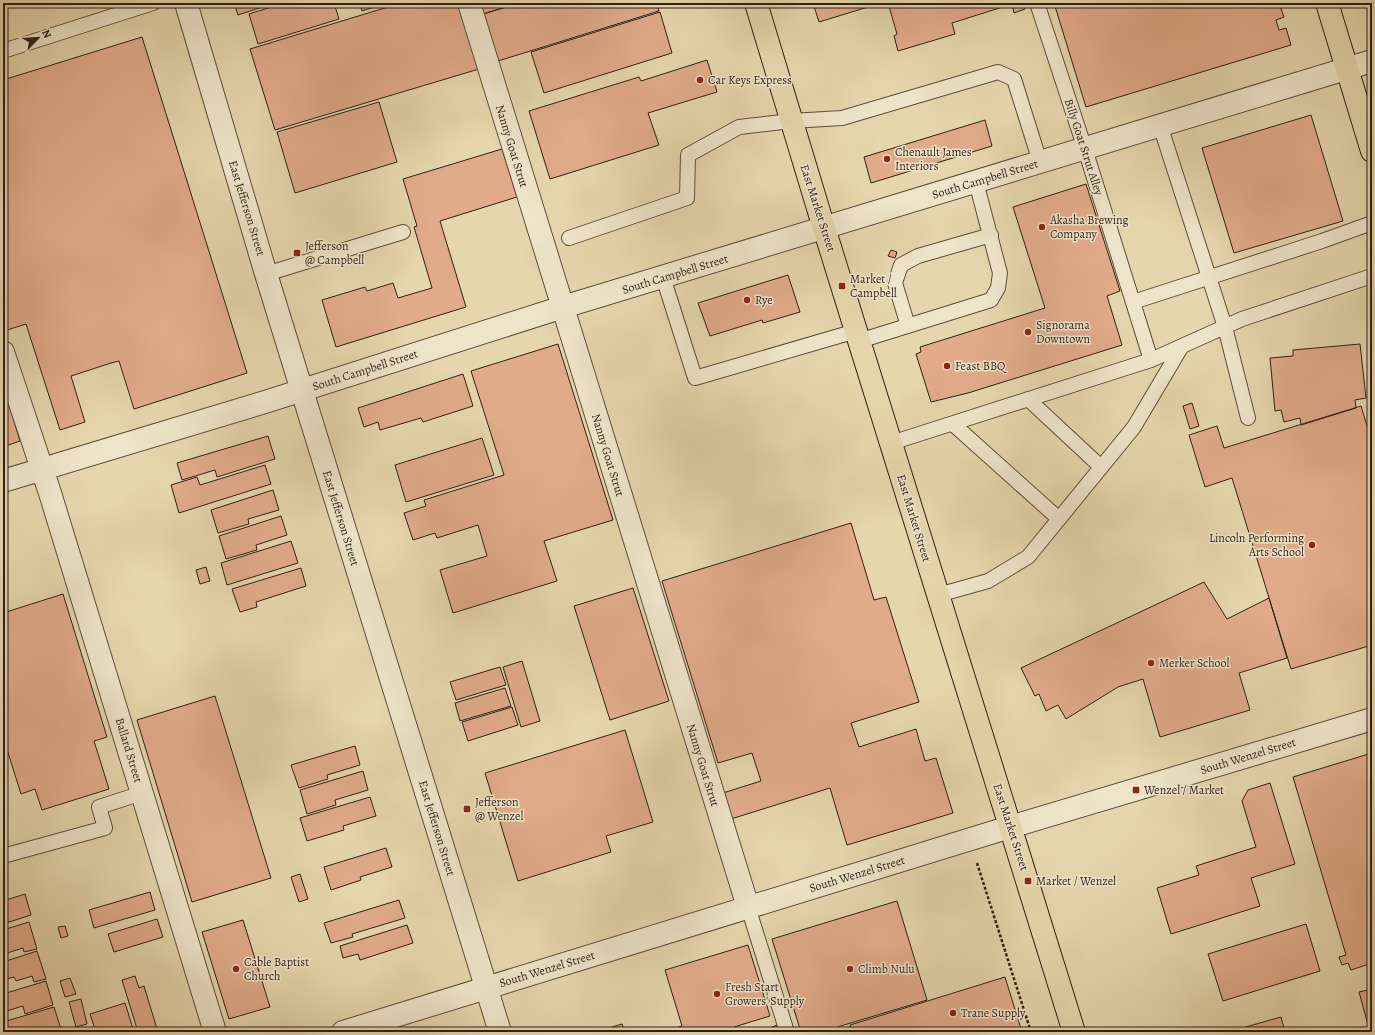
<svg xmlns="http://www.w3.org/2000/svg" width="1375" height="1035" viewBox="0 0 1375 1035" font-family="Alegreya,serif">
<rect width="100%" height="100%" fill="#e6d6ad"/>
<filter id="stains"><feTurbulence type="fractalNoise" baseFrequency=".005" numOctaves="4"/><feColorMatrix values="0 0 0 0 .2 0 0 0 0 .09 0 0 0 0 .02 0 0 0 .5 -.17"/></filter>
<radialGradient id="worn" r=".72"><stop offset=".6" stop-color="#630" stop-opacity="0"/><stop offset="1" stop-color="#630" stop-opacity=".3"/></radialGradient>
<path fill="#e1ab8a" stroke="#2f1f17" d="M 234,3 L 275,3 L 238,15 Z
M 284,3 L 334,3 L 339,19 L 258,44 L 249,14 Z
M 360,3 L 388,3 L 362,11 Z
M 401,3 L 459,3 L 479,69 L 275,130 L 250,49 Z
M 480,3 L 519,3 L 483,14 Z
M 519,3 L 656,3 L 659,11 L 498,61 L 483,14 Z
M 813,3 L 881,3 L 819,22 Z
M 888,3 L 1023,3 L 1025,9 L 1014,13 L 1012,4 L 952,23 L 955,34 L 898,51 L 894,36 L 897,34 Z
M 1054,3 L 1279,3 L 1284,17 L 1276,20 L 1279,30 L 1286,28 L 1291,45 L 1086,107 Z
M 660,12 L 672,53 L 544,93 L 531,52 Z
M 142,37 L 247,373 L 134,409 L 119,361 L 111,363 L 71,376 L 85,422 L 60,430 L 26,324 L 4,331 L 3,328 L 3,210 L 6,209 L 3,201 L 3,80 Z
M 707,60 L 717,92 L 648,113 L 659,145 L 550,179 L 529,111 L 639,77 L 641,81 Z
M 379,102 L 397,162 L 295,193 L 277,132 Z
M 1311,115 L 1343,221 L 1234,253 L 1202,148 Z
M 985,120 L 992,146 L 871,183 L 864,157 Z
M 502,149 L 517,197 L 440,221 L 466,307 L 336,347 L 322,300 L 365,287 L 367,291 L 393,283 L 398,298 L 432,288 L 414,227 L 417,226 L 403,179 Z
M 1086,184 L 1120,291 L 1107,296 L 1122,345 L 968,393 L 931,402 L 916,354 L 921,352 L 920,347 L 1045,308 L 1013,207 Z
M 891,250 L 897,252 L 895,258 L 888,256 Z
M 788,275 L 800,312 L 763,323 L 762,320 L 710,336 L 698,303 Z
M 558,344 L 613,520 L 544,541 L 557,581 L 453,613 L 440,570 L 487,556 L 478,525 L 437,538 L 435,533 L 413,540 L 404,513 L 426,506 L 424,500 L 504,475 L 471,371 Z
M 1360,344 L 1366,398 L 1355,400 L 1356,408 L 1301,425 L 1300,418 L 1284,422 L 1281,410 L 1275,411 L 1270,358 L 1293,356 L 1293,350 Z
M 463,374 L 473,406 L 423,422 L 421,418 L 380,430 L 378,422 L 364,427 L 358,408 Z
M 3,385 L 20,441 L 3,447 Z
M 1192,403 L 1199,426 L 1190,429 L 1183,406 Z
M 1361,406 L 1372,442 L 1372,645 L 1291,669 L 1232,478 L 1205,487 L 1189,435 L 1217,426 L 1224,448 Z
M 268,436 L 275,459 L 217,477 L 215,470 L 182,480 L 177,463 Z
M 482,438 L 494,475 L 406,502 L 395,465 Z
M 265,465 L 271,484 L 179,513 L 171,485 L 197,477 L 200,485 Z
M 273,490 L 279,510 L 248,519 L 249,524 L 218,533 L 211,510 Z
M 281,516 L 287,535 L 256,545 L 257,550 L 226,559 L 219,536 Z
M 851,523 L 874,600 L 886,597 L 919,702 L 851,723 L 859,747 L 916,729 L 925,761 L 936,758 L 953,813 L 847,845 L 830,788 L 731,819 L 723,793 L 761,781 L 752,753 L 718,763 L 662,581 Z
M 291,541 L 298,563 L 227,585 L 221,563 Z
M 206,567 L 210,581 L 200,584 L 196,570 Z
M 301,568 L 306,586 L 256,602 L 257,607 L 240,612 L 232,589 Z
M 1204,582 L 1227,619 L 1269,598 L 1287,658 L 1239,673 L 1250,710 L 1160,737 L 1143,679 L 1118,687 L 1066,719 L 1058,705 L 1046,711 L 1039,694 L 1035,696 L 1021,668 Z
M 633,588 L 669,701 L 610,720 L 574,606 Z
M 63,594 L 107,737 L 94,741 L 109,789 L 42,810 L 35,789 L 21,794 L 5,743 L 3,744 L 3,613 Z
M 522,661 L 540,721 L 521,727 L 503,667 Z
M 500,667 L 506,685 L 456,700 L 450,682 Z
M 505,688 L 511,706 L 460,721 L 455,703 Z
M 215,696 L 271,878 L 192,902 L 137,720 Z
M 512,707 L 518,725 L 468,741 L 462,722 Z
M 625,730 L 653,822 L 606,836 L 611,852 L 518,881 L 485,773 Z
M 355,746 L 360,765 L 327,775 L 328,779 L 299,788 L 291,765 Z
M 1372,753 L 1372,963 L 1351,970 L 1348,963 L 1342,965 L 1339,957 L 1346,955 L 1293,777 Z
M 363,771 L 368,790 L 335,800 L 336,805 L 307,814 L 300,790 Z
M 1270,783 L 1295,864 L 1251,878 L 1260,906 L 1171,934 L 1157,888 L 1199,875 L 1196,866 L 1256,847 L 1242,801 L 1248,790 Z
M 370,797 L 376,816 L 343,826 L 344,830 L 307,841 L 300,818 Z
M 386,848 L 392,867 L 360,877 L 361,880 L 331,890 L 324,867 Z
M 300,874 L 308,899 L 299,902 L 291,877 Z
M 150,892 L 155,910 L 94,928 L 89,910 Z
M 25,894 L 31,915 L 6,923 L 5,919 L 3,920 L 3,901 Z
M 399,900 L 405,918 L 352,934 L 353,937 L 331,943 L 324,923 Z
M 897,901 L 927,1000 L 821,1032 L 801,1032 L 772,939 Z
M 157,919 L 163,937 L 114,952 L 108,934 Z
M 243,920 L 270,1007 L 229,1019 L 202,932 Z
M 29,922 L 37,949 L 24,952 L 23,948 L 7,953 L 5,948 L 3,949 L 3,930 Z
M 1306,924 L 1320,971 L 1223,1001 L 1208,954 Z
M 407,925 L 413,943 L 360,960 L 358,954 L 343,958 L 340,946 Z
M 65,926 L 68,936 L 61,938 L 58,927 Z
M 748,945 L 770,1016 L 734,1027 L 736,1032 L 663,1032 L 682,1026 L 665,970 Z
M 37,951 L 46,979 L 34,982 L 32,976 L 16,981 L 14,977 L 3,980 L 3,962 Z
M 135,976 L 139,988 L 144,986 L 158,1032 L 138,1032 L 122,980 Z
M 1005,977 L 1022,1032 L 852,1032 L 850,1025 Z
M 70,978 L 76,994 L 65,997 L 60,981 Z
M 46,981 L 53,1005 L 25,1014 L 23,1006 L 3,1012 L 3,994 Z
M 1372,989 L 1372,1032 L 1370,1032 L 1359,992 Z
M 81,999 L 87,1024 L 76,1027 L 69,1002 Z
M 125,1003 L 134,1032 L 96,1032 L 90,1014 Z
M 54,1007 L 61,1029 L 50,1032 L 3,1032 L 3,1022 Z
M 1281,1017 L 1285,1032 L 1228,1032 Z
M 622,1024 L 625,1032 L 596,1032 Z
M 777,1025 L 781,1032 L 772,1032 L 770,1028 Z"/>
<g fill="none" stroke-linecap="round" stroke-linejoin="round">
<g stroke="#5d4d3c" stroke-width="16">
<path id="service" d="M 1037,3 L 1085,149 L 1151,360
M 3,51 L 153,3
M 1160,125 L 1225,327 L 1248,418
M 569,238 L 687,198 L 688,155 L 739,127 L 791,121 L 842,118 L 998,72 L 1014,79 L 1040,162
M 266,274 L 403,232
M 663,277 L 695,378 L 856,331
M 1133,302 L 1322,241 L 1372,223
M 908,326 L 895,283 L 901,265 L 918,256 L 991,235
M 859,341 L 991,300 L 998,288 L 1000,273 L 976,182
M 1028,399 L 1101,467
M 953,424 L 1059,519
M 891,443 L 1151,360 L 1242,319 L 1372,276
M 938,595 L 988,581 L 1028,557 L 1134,427 L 1182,346
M 3,856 L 105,828 L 99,807 L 142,793
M 748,907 L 787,1032"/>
</g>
<g stroke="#5d4d3c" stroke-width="24">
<path id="minor" d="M 469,3 L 748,907
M 3,352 L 50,493 L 215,1032
M 3,481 L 265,402 L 563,307 L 1372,61
M 343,1032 L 1010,827 L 1372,719"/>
</g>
<g stroke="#5d4d3c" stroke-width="24">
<path id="tertiary" d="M 186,3 L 266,274 L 500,1032"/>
</g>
<g stroke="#2f1f17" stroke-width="24">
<path id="primary" d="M 756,3 L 824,228 L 1074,1032
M 1327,3 L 1372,151"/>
</g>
<path stroke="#2f1f17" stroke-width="2.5" stroke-dasharray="3 2" stroke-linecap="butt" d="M 977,863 L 1031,1032"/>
<use href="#service" stroke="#efe4ca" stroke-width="14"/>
<use href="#minor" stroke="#efe4ca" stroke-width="22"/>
<use href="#tertiary" stroke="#efe4ca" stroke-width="22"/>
<use href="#primary" stroke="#e6d6ad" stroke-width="22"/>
</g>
<g fill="#8f2418" stroke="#efe4ca" stroke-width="1.5">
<circle cx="700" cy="80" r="4"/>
<circle cx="887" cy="159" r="4"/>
<circle cx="1042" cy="227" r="4"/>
<rect x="293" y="249" width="8" height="8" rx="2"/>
<rect x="838" y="282" width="8" height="8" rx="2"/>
<circle cx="747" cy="300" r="4"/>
<circle cx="1028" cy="332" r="4"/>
<circle cx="947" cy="366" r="4"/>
<circle cx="1312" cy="545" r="4"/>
<circle cx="1151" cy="663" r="4"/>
<rect x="1132" y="786" width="8" height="8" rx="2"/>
<rect x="463" y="805" width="8" height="8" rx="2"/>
<rect x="1024" y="877" width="8" height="8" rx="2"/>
<circle cx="236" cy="969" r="4"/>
<circle cx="850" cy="969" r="4"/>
<circle cx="717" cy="994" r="4"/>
<circle cx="953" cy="1013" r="4"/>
</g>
<g text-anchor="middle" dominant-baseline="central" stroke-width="3" stroke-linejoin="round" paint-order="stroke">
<g font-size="12" fill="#2f1f17" stroke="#efe4ca" text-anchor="start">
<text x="708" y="80">Car Keys Express</text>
<text x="895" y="152">Chenault James<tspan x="895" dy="14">Interiors</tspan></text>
<text x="1050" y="220">Akasha Brewing<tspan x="1050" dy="14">Company</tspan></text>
<text x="305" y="246">Jefferson<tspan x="305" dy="14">@ Campbell</tspan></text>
<text x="850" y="279">Market /<tspan x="850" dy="14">Campbell</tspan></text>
<text x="755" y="300">Rye</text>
<text x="1036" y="325">Signorama<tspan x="1036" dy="14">Downtown</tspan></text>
<text x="955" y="366">Feast BBQ</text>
<text x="1304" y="538" text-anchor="end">Lincoln Performing<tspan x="1304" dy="14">Arts School</tspan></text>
<text x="1159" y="663">Merker School</text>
<text x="1144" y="790">Wenzel / Market</text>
<text x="475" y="802">Jefferson<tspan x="475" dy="14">@ Wenzel</tspan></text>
<text x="1036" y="881">Market / Wenzel</text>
<text x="244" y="962">Cable Baptist<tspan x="244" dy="14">Church</tspan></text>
<text x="858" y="969">Climb Nulu</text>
<text x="725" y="987">Fresh Start<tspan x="725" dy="14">Growers' Supply</tspan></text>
<text x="961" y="1013">Trane Supply</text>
</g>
<g font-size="12" fill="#2f1f17" stroke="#efe4ca">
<text transform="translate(512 146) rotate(73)">Nanny Goat Strut</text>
<text transform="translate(1084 147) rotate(72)">Billy Goat Strut Alley</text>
<text transform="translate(985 179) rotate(-17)">South Campbell Street</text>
<text transform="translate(247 208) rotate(73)">East Jefferson Street</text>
<text transform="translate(818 208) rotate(72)">East Market Street</text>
<text transform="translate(675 274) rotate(-17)">South Campbell Street</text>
<text transform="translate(365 370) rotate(-18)">South Campbell Street</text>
<text transform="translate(608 455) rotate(73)">Nanny Goat Strut</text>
<text transform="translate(341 518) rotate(73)">East Jefferson Street</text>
<text transform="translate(914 518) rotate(73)">East Market Street</text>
<text transform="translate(129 750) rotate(73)">Ballard Street</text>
<text transform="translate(1248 756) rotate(-17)">South Wenzel Street</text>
<text transform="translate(703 765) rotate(73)">Nanny Goat Strut</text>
<text transform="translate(1011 827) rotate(72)">East Market Street</text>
<text transform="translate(437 828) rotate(73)">East Jefferson Street</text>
<text transform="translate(857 874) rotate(-17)">South Wenzel Street</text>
<text transform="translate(547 969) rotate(-17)">South Wenzel Street</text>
</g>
</g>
<rect width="1375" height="1035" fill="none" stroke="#e6d6ad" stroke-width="16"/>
<rect x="4" y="4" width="1367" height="1027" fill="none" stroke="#2f1f17" stroke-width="2"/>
<rect x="8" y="8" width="1359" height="1019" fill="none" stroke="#2f1f17"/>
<g transform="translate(38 38) rotate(65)" stroke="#efe4ca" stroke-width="3" paint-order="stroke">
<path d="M0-3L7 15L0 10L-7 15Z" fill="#2f1f17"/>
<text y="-6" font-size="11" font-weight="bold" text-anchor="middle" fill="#2f1f17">N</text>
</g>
<rect width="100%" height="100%" filter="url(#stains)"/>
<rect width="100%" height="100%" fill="url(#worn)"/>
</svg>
